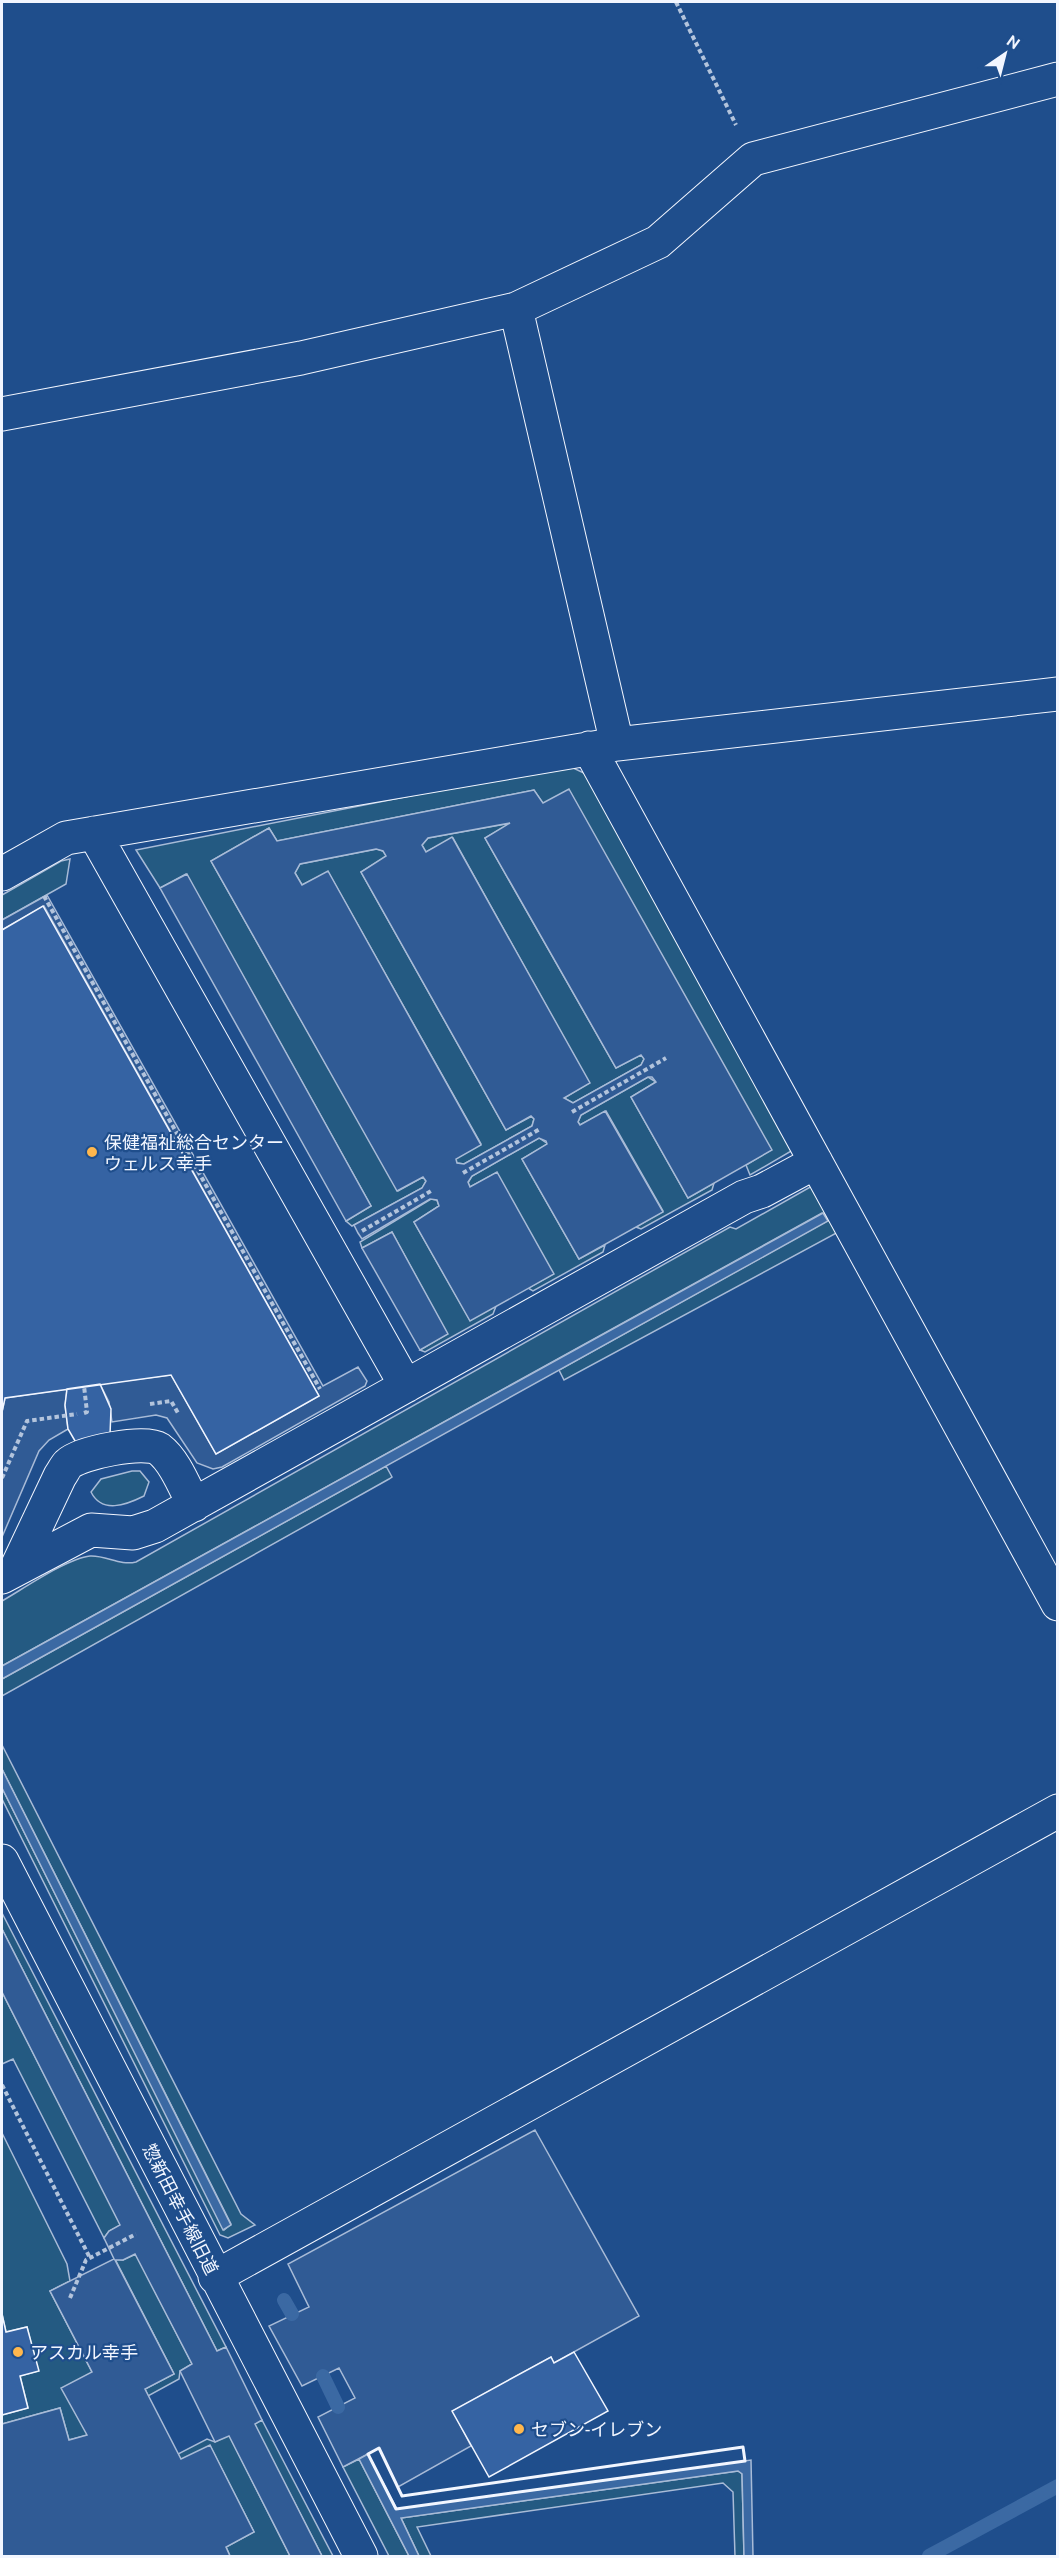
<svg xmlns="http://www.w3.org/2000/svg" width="1059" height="2558" viewBox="0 0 1059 2558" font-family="Ubuntu,'Noto Sans JP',sans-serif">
<rect width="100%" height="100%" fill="#1f4e8c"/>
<path fill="#245a82" stroke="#a8bbd7" stroke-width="1.5" d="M 567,765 L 586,774 L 793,1150 L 750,1175 L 746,1165 L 771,1150 L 534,790 L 277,841 L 269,828 L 211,861 L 398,1191 L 423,1177 L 426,1181 L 422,1188 L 352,1226 L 346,1221 L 371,1206 L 186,874 L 160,888 L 136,850 Z
M 511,823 L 485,838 L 616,1068 L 642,1054 L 644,1059 L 641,1065 L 573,1103 L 564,1098 L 589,1083 L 453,838 L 426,852 L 422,845 L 428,838 Z
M 377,849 L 383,851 L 387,856 L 361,872 L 506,1130 L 532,1116 L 534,1119 L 532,1126 L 464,1164 L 457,1163 L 455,1159 L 481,1144 L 328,872 L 302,885 L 295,873 L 300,864 Z
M 70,859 L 66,884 L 2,920 L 2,895 L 61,861 Z
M 648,1077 L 656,1082 L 631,1097 L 688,1198 L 714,1183 L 712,1190 L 641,1229 L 636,1227 L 663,1211 L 606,1111 L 580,1125 L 578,1122 L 581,1115 Z
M 539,1138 L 548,1144 L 522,1159 L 579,1259 L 605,1245 L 603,1252 L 533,1291 L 528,1288 L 553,1274 L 496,1173 L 470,1187 L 468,1183 L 472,1176 Z
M 812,1186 L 842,1230 L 564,1380 L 559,1370 L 827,1221 L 822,1213 L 2,1666 L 2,1601 C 23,1589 68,1558 90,1556 C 106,1555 120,1566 136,1562 L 730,1227 L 736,1229 Z
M 431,1199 L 437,1200 L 439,1206 L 414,1222 L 470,1320 L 496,1306 L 493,1314 L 425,1352 L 420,1350 L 447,1334 L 392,1232 L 362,1248 L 360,1242 Z
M 386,1466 L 392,1477 L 389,1479 L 2,1696 L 2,1679 Z
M 132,1471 L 140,1471 L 149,1482 L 144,1496 C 126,1505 102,1514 91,1492 L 101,1479 Z
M 2,1745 L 241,2214 L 255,2225 L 228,2238 L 220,2235 L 2,1799 L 2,1788 L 224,2230 L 231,2224 L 2,1769 Z
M 2,1913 L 226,2347 L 217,2351 L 2,1929 Z
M 2,1992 L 121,2225 L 109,2231 L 104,2238 L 13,2059 L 2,2064 Z
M 2,2133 L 67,2264 L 70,2281 L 50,2291 L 92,2372 L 88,2435 L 69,2440 L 60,2408 L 2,2424 L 2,2415 L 28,2408 L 20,2376 L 38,2371 L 27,2327 L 6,2332 L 2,2314 Z
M 136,2254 L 192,2364 L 180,2371 L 179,2379 L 148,2396 L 145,2389 L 174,2374 L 115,2259 L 123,2260 Z
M 262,2420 L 333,2556 L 322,2556 L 254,2424 Z
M 229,2435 L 290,2556 L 230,2556 L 226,2547 L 254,2532 L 210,2446 L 181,2460 L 178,2454 L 207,2439 L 215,2442 Z
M 359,2459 L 409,2556 L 389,2556 L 343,2467 Z
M 738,2471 L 742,2473 L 744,2556 L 735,2556 L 733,2492 L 723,2483 L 417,2527 L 431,2556 L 419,2556 L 401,2518 Z"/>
<path fill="#305b95" stroke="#a8bbd7" stroke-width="1.5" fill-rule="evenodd" d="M 569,789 L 772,1150 L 688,1198 L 631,1097 L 656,1082 L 652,1077 L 648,1077 L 581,1115 L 578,1122 L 580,1125 L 605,1111 L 663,1212 L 579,1259 L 522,1159 L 547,1144 L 546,1141 L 539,1138 L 472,1176 L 468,1182 L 470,1187 L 497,1172 L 554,1274 L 470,1321 L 414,1222 L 439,1206 L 437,1200 L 430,1199 L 362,1239 L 358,1233 L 354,1225 L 422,1188 L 426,1181 L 423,1177 L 397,1191 L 211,861 L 269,828 L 277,841 L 534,790 L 543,803 ZM 510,823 L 485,838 L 616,1068 L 641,1055 L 644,1059 L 641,1065 L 573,1103 L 564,1098 L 590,1083 L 452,837 L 426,852 L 422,845 L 428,838 ZM 376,849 L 383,851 L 386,856 L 361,872 L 506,1130 L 531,1116 L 534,1119 L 532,1126 L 464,1164 L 457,1163 L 456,1159 L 481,1145 L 328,871 L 302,885 L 295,873 L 300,864 Z
M 187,874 L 371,1206 L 346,1221 L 160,888 Z
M 47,895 L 323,1386 L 358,1367 L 367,1381 L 365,1386 L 222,1467 L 213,1469 L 197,1463 L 167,1418 L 156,1415 L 112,1422 L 109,1402 L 100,1384 L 171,1375 L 216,1454 L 319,1396 L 44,906 L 2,930 L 2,920 Z
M 392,1232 L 448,1334 L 420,1350 L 362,1248 Z
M 67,1389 L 65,1406 L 68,1429 L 49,1440 L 39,1451 L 2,1537 L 2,1412 L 5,1398 Z
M 2,1929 L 217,2351 L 226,2347 L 262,2420 L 255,2424 L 322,2556 L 290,2556 L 229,2436 L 215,2442 L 180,2371 L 192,2364 L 135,2254 L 123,2260 L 115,2260 L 174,2374 L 145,2389 L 181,2459 L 210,2445 L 254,2532 L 226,2547 L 230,2556 L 2,2556 L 2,2424 L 60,2408 L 69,2440 L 87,2435 L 61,2388 L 92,2372 L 50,2291 L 114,2259 L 104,2238 L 109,2231 L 120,2225 L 2,1992 Z
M 535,2130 L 639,2316 L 554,2363 L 551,2357 L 453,2411 L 471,2446 L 398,2487 L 379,2448 L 343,2467 L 318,2417 L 355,2398 L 339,2368 L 302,2386 L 269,2326 L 309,2307 L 288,2264 Z"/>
<path fill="#3b69a3" stroke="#a8bbd7" stroke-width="1.5" d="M 823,1213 L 828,1221 L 2,1679 L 2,1666 Z
M 2,1769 L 231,2225 L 223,2230 L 2,1788 Z
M 368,2454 L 397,2509 L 751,2460 L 753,2556 L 744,2556 L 742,2474 L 738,2471 L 401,2518 L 419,2556 L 409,2556 L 359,2459 Z"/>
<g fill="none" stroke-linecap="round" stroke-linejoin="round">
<path stroke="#3b69a3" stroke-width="14" d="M 284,2300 L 292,2314
M 323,2376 L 338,2407
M 929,2556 L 1058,2486"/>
</g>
<path fill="#3563a3" stroke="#f2f6ff" stroke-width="1.5" d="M 43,906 L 319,1396 L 216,1454 L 171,1375 L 5,1398 L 2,1412 L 2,930 Z
M 100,1384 L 111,1409 L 110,1435 L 78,1446 L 68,1429 L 65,1405 L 67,1389 Z
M 2,2314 L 6,2332 L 27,2327 L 39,2371 L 20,2376 L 28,2408 L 2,2415 Z
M 574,2352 L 608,2411 L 489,2477 L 452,2411 L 551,2357 L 554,2363 Z"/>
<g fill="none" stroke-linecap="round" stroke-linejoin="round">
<g stroke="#f2f6ff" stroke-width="35">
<path id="minor" d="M 516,309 L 617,744
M 2,414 L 301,358 L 516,309 L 658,242 L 753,159 L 1058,79
M 589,748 L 1058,1604
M 94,833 L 406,1386
M 2,874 L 66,838 L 617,744 L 1058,694
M 16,1569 L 60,1476 C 63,1472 65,1467 68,1464 C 81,1452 145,1440 159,1449 C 175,1461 185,1488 194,1505
M 2,1577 L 91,1530 L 133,1533 L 155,1526 L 744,1197 L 762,1191 L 816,1162
M 2,1861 L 361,2556
M 215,2277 L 1058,1811"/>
</g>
<path stroke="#b3c4dc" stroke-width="4" stroke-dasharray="4.5 3" stroke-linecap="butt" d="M 676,2 L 736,125
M 44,896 L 320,1389
M 572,1112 L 666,1058
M 463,1173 L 540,1129
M 362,1231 L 431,1191
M 150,1404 L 171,1401 L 178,1413
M 84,1413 L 87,1412 L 84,1386
M 2,1478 L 27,1421 L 77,1414
M 2,2085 L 90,2258
M 70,2298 L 86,2260 L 136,2234"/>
<use href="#minor" stroke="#1f4e8c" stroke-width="33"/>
<path stroke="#f2f6ff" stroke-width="3" d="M 743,2447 L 745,2461 L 396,2509 L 368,2454 L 379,2448 L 402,2496 Z"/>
</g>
<g fill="#ffb74d" stroke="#1f4e8c" stroke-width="2">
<circle cx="92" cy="1152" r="6"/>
<circle cx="18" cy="2352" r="6"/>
<circle cx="519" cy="2429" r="6"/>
</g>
<g text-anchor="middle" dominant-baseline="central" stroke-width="4.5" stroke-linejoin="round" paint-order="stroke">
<g font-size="18" fill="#f2f6ff" stroke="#1f4e8c" text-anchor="start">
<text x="104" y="1142">保健福祉総合センター<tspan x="104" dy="21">ウェルス幸手</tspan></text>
<text x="30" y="2352">アスカル幸手</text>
<text x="531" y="2429">セブン-イレブン</text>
</g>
<g font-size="18" fill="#f2f6ff" stroke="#1f4e8c">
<text transform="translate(181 2209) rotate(63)">惣新田幸手線旧道</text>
</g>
</g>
<rect width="1059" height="2558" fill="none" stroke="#f2f6ff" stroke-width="6"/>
<g transform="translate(1005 54) rotate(35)" stroke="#1f4e8c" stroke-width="4.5" paint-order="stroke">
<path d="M0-4.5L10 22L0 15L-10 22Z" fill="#f2f6ff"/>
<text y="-9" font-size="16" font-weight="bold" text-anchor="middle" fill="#f2f6ff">N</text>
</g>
</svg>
